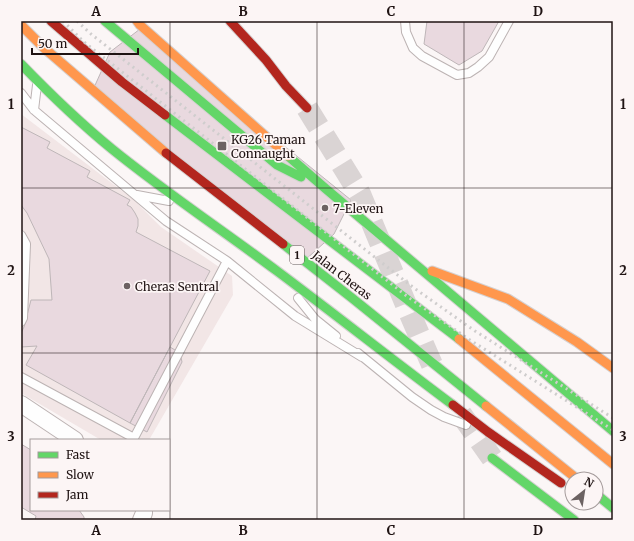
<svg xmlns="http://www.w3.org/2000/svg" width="634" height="541" viewBox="0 0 634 541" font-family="Merriweather,serif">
<rect width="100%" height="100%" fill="#fbf6f6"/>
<path fill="#f2e6e6" d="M 21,114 L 134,200 L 161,227 L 232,276 L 233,295 L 149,440 L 101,440 L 21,393 Z"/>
<path fill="#e9d9df" stroke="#beb6b8" d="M 427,21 L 499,21 L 482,51 L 459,65 L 424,44 Z
M 140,29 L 351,200 L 334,234 L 304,261 L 92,92 L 110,52 Z
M 21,127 L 50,142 L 47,148 L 90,171 L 87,177 L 130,200 L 127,205 L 131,207 L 135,213 L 138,219 L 138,226 L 136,232 L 210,271 L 130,423 L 26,365 L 37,346 L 21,347 L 21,333 L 24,327 L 31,300 L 52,300 L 49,259 L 27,213 L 21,205 Z
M 170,347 L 180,353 L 182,362 L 147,432 L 130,423 Z
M 21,444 L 31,450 L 31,510 L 79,510 L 84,517 L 84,520 L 35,520 L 36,516 L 21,507 Z"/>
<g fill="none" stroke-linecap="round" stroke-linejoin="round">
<path stroke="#dad4d4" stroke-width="22" stroke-dasharray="22 11" stroke-linecap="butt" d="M 307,108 L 360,194 L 407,307 L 433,367
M 461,414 L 492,458"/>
<g stroke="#bcb3b3" stroke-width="10">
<path id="lane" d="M 405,21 L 406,32 L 413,48 L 422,56 L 457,75 L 469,73 L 478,67 L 489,57 L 509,21
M 21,93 L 34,110 L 166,221 L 227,261 L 295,316 L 362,357
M 34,110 L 37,85
M 137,195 L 169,201
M 21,235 L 26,244 L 23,318 L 21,322
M 298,298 L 315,319 L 336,336
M 358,353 L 412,397 L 431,410 L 444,417 L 466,425
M 21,377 L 134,438 L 227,261"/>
</g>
<g stroke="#bcb3b3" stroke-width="18">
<path id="street" d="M 21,404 L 75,440
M 141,520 L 144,513 L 144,510"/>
</g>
<g stroke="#d5d1d1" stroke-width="11">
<path id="fast" d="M 105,21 L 277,165 L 301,177
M 21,64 C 50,94 79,122 112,149 C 165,192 222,230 277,271 C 336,315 394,361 453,405
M 165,115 L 459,339
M 288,156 L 326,189 L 613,431
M 283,244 L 352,298 L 486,406
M 492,458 L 574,520
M 596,494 L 613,508"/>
</g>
<g stroke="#d5d1d1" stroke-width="11">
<path id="slow" d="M 137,21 L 140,25 L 288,156
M 21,25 L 44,48 L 166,153
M 432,271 L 508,299 L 577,342 L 613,368
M 459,339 L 613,464
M 486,406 L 577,479"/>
</g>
<g stroke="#d5d1d1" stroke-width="11">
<path id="jam" d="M 51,21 L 122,82 L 165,115
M 230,21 L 266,60 L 286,86 L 307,108
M 166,153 L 283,244
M 453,405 L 488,432 L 561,483"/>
</g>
<use href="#lane" stroke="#fefefe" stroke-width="8"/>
<use href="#street" stroke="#fefefe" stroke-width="16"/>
<use href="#fast" stroke="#63d668" stroke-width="9"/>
<use href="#slow" stroke="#ff974d" stroke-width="9"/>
<use href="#jam" stroke="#b3261e" stroke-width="9"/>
<path stroke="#cfcdcd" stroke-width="3" stroke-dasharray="2 4" stroke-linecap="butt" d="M 63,21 L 84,42 L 408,297 L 470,340 L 613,430
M 77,21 L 91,34 L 414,288 L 475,331 L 613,418"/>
</g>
<path fill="none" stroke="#1f1313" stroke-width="1" stroke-opacity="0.55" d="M 170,21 L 170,520M 317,21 L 317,520M 464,21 L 464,520M 21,188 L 613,188M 21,353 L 613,353"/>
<g fill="#6c6262" stroke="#fcf5f5" stroke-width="1.5">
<rect x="217" y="141" width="10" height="10" rx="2"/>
<circle cx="325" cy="208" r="4"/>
<circle cx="127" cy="286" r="4"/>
</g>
<g text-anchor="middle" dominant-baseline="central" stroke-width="3.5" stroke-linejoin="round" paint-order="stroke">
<rect fill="#fcf5f5" stroke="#615757" stroke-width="1" x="290" y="246" width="14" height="18" rx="3"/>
<g font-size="11" font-weight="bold" fill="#1f1313">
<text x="297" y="255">1</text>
</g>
<g font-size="12" fill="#1f1313" stroke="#fcf5f5" text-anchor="start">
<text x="231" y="139">KG26 Taman<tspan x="231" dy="14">Connaught</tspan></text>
<text x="333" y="208">7-Eleven</text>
<text x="135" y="286">Cheras Sentral</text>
</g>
<g font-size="12" fill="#1f1313" stroke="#fcf5f5">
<text transform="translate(342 275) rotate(38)">Jalan Cheras</text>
</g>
</g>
<rect width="634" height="541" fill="none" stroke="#fcf5f5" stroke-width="44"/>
<rect x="30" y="439" width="140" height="72" fill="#fcf5f5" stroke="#a49b9b"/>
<rect x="38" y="452" width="20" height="6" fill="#63d668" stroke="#a49b9b"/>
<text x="66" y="459" font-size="12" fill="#1f1313">Fast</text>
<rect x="38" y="472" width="20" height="6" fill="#ff974d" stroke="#a49b9b"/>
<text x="66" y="479" font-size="12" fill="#1f1313">Slow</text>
<rect x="38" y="492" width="20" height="6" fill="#b3261e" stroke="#a49b9b"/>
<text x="66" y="499" font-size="12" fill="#1f1313">Jam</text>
<g transform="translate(584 491) rotate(30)"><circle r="19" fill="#fcf5f5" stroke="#a49b9b"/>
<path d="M0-3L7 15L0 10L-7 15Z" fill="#6c6262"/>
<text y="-6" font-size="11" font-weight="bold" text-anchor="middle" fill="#1f1313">N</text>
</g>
<path d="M32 48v6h106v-6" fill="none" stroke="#1f1313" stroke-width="2"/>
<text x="38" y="48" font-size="12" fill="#1f1313" stroke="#fcf5f5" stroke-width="3" paint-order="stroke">50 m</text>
<rect x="22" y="22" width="590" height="497" fill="none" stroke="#1f1313" stroke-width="1.5"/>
<g font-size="13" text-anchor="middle" font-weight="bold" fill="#1f1313">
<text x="96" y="16">A</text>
<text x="243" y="16">B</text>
<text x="391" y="16">C</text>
<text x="538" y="16">D</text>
<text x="11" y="109">1</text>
<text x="623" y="109">1</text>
<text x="11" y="275">2</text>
<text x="623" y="275">2</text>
<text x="11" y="441">3</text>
<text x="623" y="441">3</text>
<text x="96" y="535">A</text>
<text x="243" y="535">B</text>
<text x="391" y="535">C</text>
<text x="538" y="535">D</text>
</g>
</svg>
